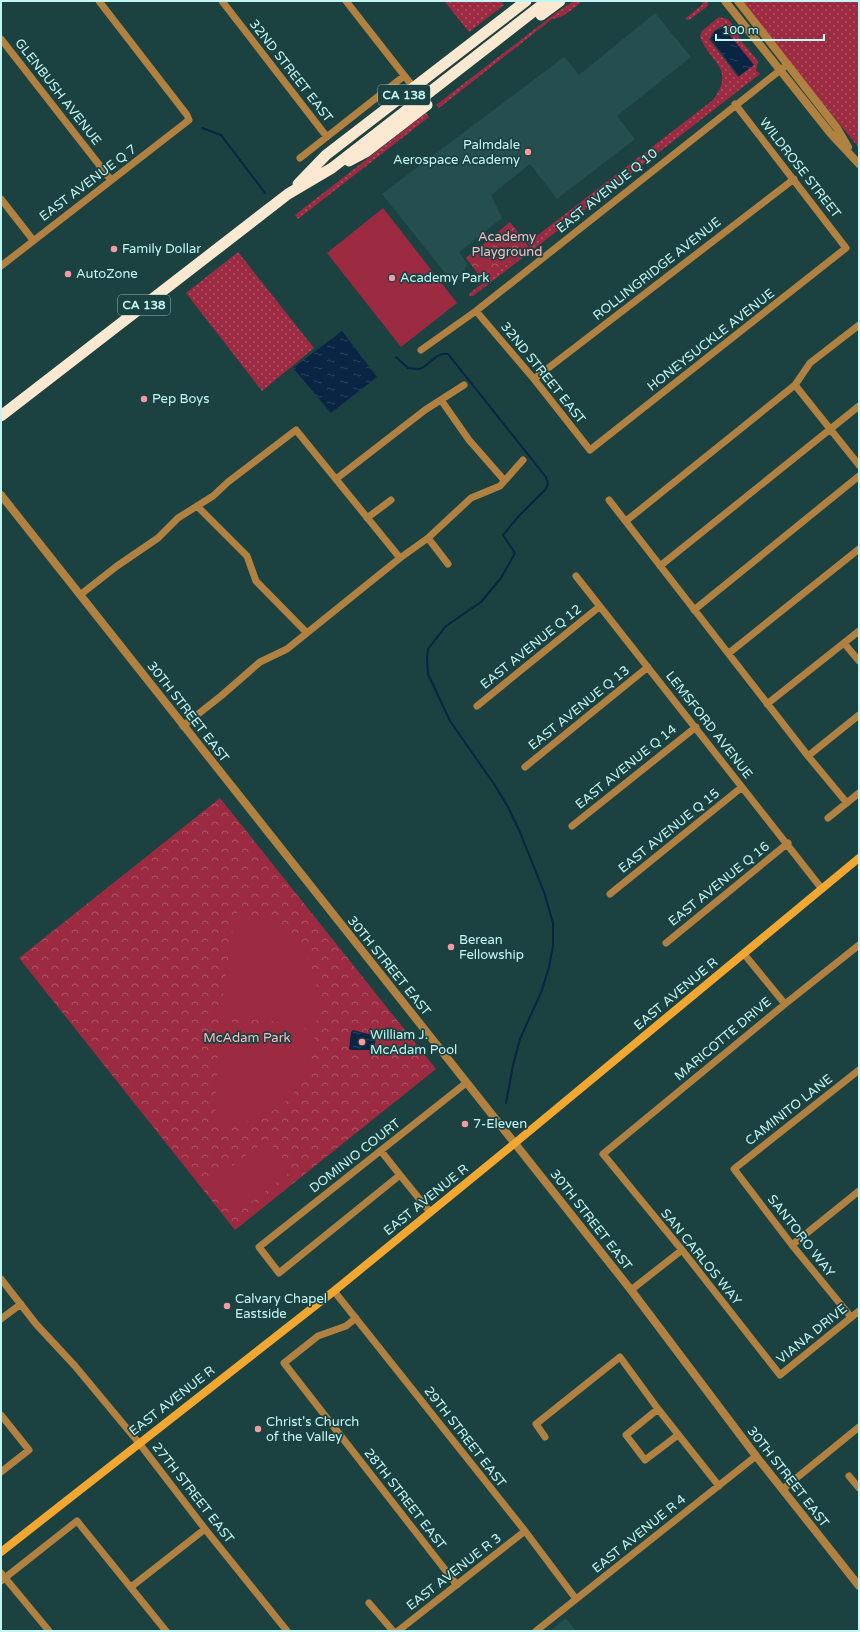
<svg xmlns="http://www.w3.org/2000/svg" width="860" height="1632" viewBox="0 0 860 1632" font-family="'Varela Round',sans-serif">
<defs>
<pattern id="grass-dots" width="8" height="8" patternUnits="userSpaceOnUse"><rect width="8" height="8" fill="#9c2b42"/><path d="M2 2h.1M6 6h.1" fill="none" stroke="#ac5567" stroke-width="1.8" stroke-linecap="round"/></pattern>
<pattern id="park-crowns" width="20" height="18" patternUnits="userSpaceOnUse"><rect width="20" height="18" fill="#9c2b42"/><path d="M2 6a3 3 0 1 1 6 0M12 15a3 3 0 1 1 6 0" fill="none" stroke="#ac5567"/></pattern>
<pattern id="water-ripples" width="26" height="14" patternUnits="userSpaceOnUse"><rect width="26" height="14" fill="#092543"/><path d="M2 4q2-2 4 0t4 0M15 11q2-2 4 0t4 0" fill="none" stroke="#2b455f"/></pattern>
</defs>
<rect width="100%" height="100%" fill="#1b4140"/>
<path fill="#254f4e" d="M 655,13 L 691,57 L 617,116 L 635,139 L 557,199 L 530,164 L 491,195 L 502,218 L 459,252 L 467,263 L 462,277 L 454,284 L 382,194 L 564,57 L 579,75 Z
M 566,1618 L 576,1631 L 550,1631 Z"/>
<path fill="url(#grass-dots)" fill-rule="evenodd" d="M 444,1 L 501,1 L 504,5 L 469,32 Z
M 574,1 L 583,1 C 573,8 564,18 552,19 L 439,108 L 436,105 L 557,12 Z
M 701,1 L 708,1 L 708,6 L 689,20 L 685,19 L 703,4 Z
M 740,1 L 859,1 L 859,148 Z
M 719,17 L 727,19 L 730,21 L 743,43 L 758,61 L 756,70 L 760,74 L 473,296 L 469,296 L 470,293 L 530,246 L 524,239 L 529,234 L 538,235 L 713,100 C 737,67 708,62 700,36 L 702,31 ZM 722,26 L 753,65 L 738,77 L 709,39 L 714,31 Z
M 426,113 L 429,117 L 298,219 L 295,215 Z
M 238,252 L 314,348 L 262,391 L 186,293 Z"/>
<path fill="url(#park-crowns)" d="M 510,222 L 529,247 L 484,282 L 466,258 Z
M 220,798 L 436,1069 L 235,1230 L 19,958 Z"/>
<path fill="#9c2b42" d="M 383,208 L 457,303 L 401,347 L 327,253 Z
M 235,913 C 281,915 313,948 318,993 C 319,1003 317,1016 316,1026 L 220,1016 Z
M 219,1021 L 315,1030 C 314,1044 312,1059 307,1072 C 291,1108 253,1128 215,1123 Z
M 267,1139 L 292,1170 L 233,1217 L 208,1185 Z"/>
<path fill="url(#water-ripples)" d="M 724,28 L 754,65 L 739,76 L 711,39 L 715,31 Z
M 342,331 L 377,377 L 331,413 L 293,368 Z
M 353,1030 L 376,1036 L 374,1050 L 351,1050 L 349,1049 L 351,1032 Z"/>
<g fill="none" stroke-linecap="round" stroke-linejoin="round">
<path stroke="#092543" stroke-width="2" d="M 202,128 L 221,135 L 265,193
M 396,357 L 408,368 C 411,368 416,369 419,369 C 430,366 435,352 448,354 L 546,477 L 548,484 L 545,490 L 518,517 L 503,535 L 515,553 L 501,578 L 481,602 L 446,626 L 428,649 L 427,658 L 428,674 L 450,721 L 494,784 L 508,807 L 519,830 L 544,892 L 553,923 L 553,946 L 549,967 L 542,990 L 520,1039 L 513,1065 L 506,1103"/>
<path stroke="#b08140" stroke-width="7" d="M 222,1 L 327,137
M 346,1 L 414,88
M 1,39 L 111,180
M 300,158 L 404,76
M 1,199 L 33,240
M 1,266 L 189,120 L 187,115 L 99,1
M 476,311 L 534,379 L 590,450 L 846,248 L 735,104
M 421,350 L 476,311 L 788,64
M 534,379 L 794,179
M 795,385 L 859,465
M 441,400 L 469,440 L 504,480
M 336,479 L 425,410 L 464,385
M 609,500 L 808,756 L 847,803
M 197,506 L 247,556 L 256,581 L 306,632
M 367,518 L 391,500
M 626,521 L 795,385 L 810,363 L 859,325
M 428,538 L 448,564
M 660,566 L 859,406
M 576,576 L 822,889
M 80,595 L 117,566 L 158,538 L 178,518 L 213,496 L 228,482 L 296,430 L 400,558
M 694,610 L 859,476
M 844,643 L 859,661
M 729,653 L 859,549
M 767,704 L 859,631
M 477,706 L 599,607
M 183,726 L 221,696 L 260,662 L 287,649 L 400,558 L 428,538 L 471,498 L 500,486 L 523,460
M 808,756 L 859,715
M 525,767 L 648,667
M 828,818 L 859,793
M 572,826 L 696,727
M 610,894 L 742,787
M 666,943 L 788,843
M 859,945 L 785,1004 L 603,1154 L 682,1250 L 780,1375 L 859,1311
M 744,954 L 785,1004
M 381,1151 L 400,1175 L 279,1273 L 259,1247 L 466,1083
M 400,1175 L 430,1212
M 792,1245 L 859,1191
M 1,1279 L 36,1324 L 75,1366 L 139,1443 L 205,1529 L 287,1631
M 631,1290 L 682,1250
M 334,1291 L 525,1531 L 576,1599
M 851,1317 L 792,1245 L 734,1169 L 859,1070
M 356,1318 L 346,1326 L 318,1336 L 284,1363 L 457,1585
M 1,1319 L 21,1304
M 658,1409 L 626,1435 L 645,1460 L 678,1435
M 1,1415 L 29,1450 L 1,1472
M 545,1437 L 536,1424 L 620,1357 L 658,1409 L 719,1486
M 849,1476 L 859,1488
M 783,1489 L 859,1427
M 1,1573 L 49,1631
M 1,1581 L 77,1521 L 166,1631
M 131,1587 L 205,1529
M 369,1603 L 393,1631
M 398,1631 L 525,1531
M 536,1631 L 756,1456"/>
<path stroke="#b08140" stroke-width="8" d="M 725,1 L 831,134 L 859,164
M 738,1 L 837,128 L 848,147
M 1,495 L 631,1290 L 756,1456 L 859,1586"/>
<path stroke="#f2a731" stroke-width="8" d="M 1,1552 L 334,1291 L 515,1143 L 859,858"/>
<path stroke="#fbe8d0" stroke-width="11" d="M 541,15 L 560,1
M 349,161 L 366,152 L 427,105
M 298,184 L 326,155 L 526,1
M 1,416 L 288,194 L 332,168 L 547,1"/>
</g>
<g fill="#f49aa3" stroke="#1b4140" stroke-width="1.5">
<circle cx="528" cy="152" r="4"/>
<circle cx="114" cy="249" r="4"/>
<circle cx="68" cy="274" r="4"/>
<circle cx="392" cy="278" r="4"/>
<circle cx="144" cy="399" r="4"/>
<circle cx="451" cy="947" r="4"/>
<circle cx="362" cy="1042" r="4"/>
<circle cx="465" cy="1124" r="4"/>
<circle cx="227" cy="1306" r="4"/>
<circle cx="258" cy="1429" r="4"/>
</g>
<g text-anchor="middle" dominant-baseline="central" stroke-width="3.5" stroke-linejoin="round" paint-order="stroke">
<g fill="#1b4140" stroke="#90c0bf" stroke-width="1">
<rect x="378" y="85" width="52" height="20" rx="3"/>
<rect x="118" y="295" width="52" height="20" rx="3"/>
</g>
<g font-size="12" font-weight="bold" fill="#c2f7f5">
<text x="404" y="95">CA 138</text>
<text x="144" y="305">CA 138</text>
</g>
<g font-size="13" fill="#c2f7f5" stroke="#1b4140">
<text transform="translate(291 71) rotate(52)">32ND STREET EAST</text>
<text transform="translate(58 92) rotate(52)">GLENBUSH AVENUE</text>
<text transform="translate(800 168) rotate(52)">WILDROSE STREET</text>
<text transform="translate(88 183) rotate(-37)">EAST AVENUE Q 7</text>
<text transform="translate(607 191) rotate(-39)">EAST AVENUE Q 10</text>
<text transform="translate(657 269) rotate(-38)">ROLLINGRIDGE AVENUE</text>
<text transform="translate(711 340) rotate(-38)">HONEYSUCKLE AVENUE</text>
<text transform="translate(543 373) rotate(51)">32ND STREET EAST</text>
<text transform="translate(531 647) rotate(-39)">EAST AVENUE Q 12</text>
<text transform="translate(579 708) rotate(-39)">EAST AVENUE Q 13</text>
<text transform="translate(188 712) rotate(52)">30TH STREET EAST</text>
<text transform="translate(709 725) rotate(52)">LEMSFORD AVENUE</text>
<text transform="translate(626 767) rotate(-39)">EAST AVENUE Q 14</text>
<text transform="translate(669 831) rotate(-39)">EAST AVENUE Q 15</text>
<text transform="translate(719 884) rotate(-39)">EAST AVENUE Q 16</text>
<text transform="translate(389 966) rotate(51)">30TH STREET EAST</text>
<text transform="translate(676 994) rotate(-40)">EAST AVENUE R</text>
<text transform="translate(723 1039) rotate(-40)">MARICOTTE DRIVE</text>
<text transform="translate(789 1110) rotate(-38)">CAMINITO LANE</text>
<text transform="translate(355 1156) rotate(-38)">DOMINIO COURT</text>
<text transform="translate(426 1200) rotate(-39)">EAST AVENUE R</text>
<text transform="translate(591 1220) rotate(52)">30TH STREET EAST</text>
<text transform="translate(801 1236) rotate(52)">SANTORO WAY</text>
<text transform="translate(701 1257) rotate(51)">SAN CARLOS WAY</text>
<text transform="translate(812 1334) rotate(-39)">VIANA DRIVE</text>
<text transform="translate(172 1401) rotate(-38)">EAST AVENUE R</text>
<text transform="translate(465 1437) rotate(52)">29TH STREET EAST</text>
<text transform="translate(788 1477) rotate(52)">30TH STREET EAST</text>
<text transform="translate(193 1493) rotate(52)">27TH STREET EAST</text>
<text transform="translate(405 1499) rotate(52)">28TH STREET EAST</text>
<text transform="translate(639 1534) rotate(-39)">EAST AVENUE R 4</text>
<text transform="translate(454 1572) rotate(-38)">EAST AVENUE R 3</text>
</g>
<g font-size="13" fill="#c2f7f5" stroke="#1b4140" text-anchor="start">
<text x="520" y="145" text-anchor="end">Palmdale<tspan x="520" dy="15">Aerospace Academy</tspan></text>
<text x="122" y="249">Family Dollar</text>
<text x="76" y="274">AutoZone</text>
<text x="400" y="278">Academy Park</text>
<text x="152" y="399">Pep Boys</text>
<text x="459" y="940">Berean<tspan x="459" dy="15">Fellowship</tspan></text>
<text x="370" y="1035">William J.<tspan x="370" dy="15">McAdam Pool</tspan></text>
<text x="473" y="1124">7-Eleven</text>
<text x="235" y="1299">Calvary Chapel<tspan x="235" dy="15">Eastside</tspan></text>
<text x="266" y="1422">Christ's Church<tspan x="266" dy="15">of the Valley</tspan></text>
</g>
<g font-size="13" fill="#febbc1" stroke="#1b4140">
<text x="507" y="237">Academy<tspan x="507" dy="15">Playground</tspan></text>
<text x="247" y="1038">McAdam Park</text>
</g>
</g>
<rect width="860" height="1632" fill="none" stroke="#c2f7f5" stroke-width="4"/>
<path d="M716 34v6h108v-6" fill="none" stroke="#c2f7f5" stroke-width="2"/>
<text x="722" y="34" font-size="12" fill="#c2f7f5" stroke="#1b4140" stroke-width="3" paint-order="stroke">100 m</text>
</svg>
